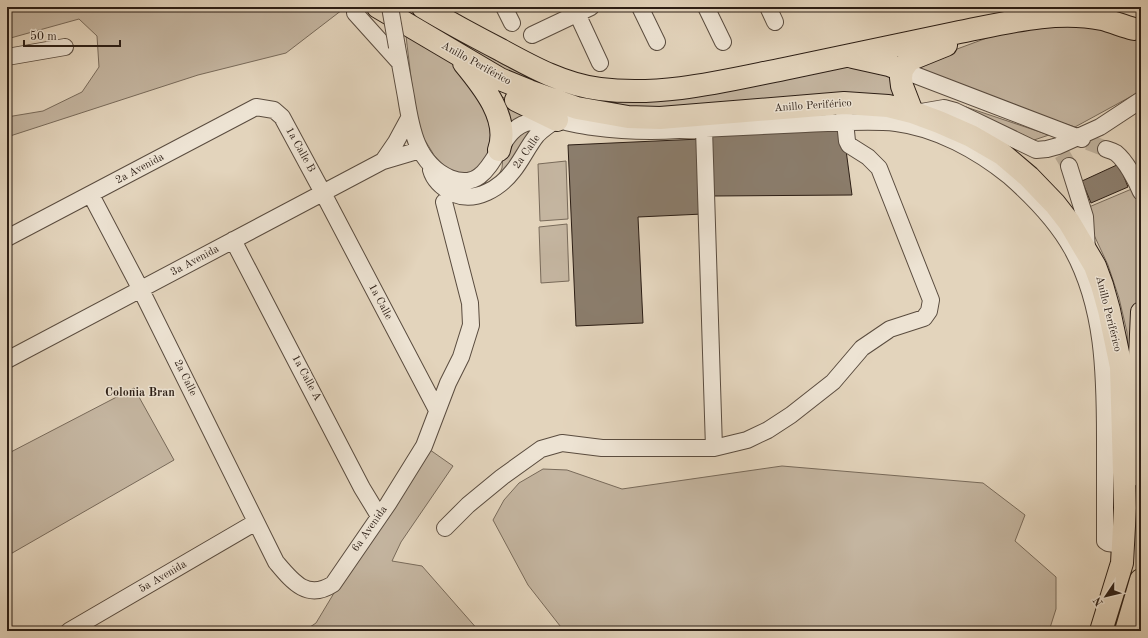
<svg xmlns="http://www.w3.org/2000/svg" width="1148" height="638" viewBox="0 0 1148 638" font-family="'Old Standard TT',serif">
<rect width="100%" height="100%" fill="#e3d4bc"/>
<filter id="stains"><feTurbulence type="fractalNoise" baseFrequency=".005" numOctaves="4"/><feColorMatrix values="0 0 0 0 .2 0 0 0 0 .09 0 0 0 0 .02 0 0 0 .5 -.17"/></filter>
<radialGradient id="worn" r=".72"><stop offset=".6" stop-color="#630" stop-opacity="0"/><stop offset="1" stop-color="#630" stop-opacity=".3"/></radialGradient>
<path fill="#c4b5a0" stroke="#786a5a" d="M 7,7 L 337,7 L 342,10 L 286,53 L 198,75 L 7,137 L 7,117 L 43,111 L 82,92 L 99,67 L 97,36 L 79,19 L 7,39 Z
M 392,7 L 408,7 L 502,64 L 544,83 L 579,95 L 845,63 L 890,71 L 897,101 L 633,110 L 541,90 Z
M 1071,22 L 1126,31 L 1141,38 L 1141,91 L 1075,127 L 911,73 L 911,66 L 995,35 Z
M 406,36 L 451,60 L 490,116 L 492,146 L 485,162 L 470,172 L 456,174 L 446,168 L 434,155 L 423,137 L 416,119 Z
M 492,91 L 534,115 L 506,129 Z
M 966,107 L 1049,135 L 1031,141 Z
M 540,125 L 512,162 L 498,177 L 502,168 L 503,156 L 516,135 Z
M 566,161 L 568,219 L 540,221 L 538,164 Z
M 1134,188 C 1140,208 1141,228 1141,249 L 1130,397 L 1127,332 L 1119,298 L 1108,265 L 1094,235 L 1089,207 Z
M 567,224 L 569,281 L 541,283 L 539,227 Z
M 134,388 L 174,460 L 7,556 L 7,454 Z
M 423,445 L 453,466 L 401,542 L 392,561 L 422,566 L 479,631 L 304,631 L 316,623 Z
M 782,466 L 983,483 L 1025,515 L 1015,541 L 1056,577 L 1056,609 L 1049,631 L 564,631 L 528,585 L 493,520 L 504,500 L 519,483 L 543,469 L 567,470 L 622,489 Z"/>
<path fill="#8b7d6c" stroke="#2c1e15" d="M 839,130 L 846,150 L 852,195 L 714,196 L 710,136 Z
M 700,139 L 703,214 L 638,217 L 643,323 L 576,326 L 568,145 Z
M 1119,164 L 1128,187 L 1091,203 L 1082,181 Z"/>
<g fill="none" stroke-linecap="round" stroke-linejoin="round">
<path stroke="#beb09b" stroke-width="16" stroke-dasharray="16 8" stroke-linecap="butt" d="M 1088,142 L 1106,149
M 1062,154 L 1069,166"/>
<g stroke="#5a4c3f" stroke-width="18">
<path id="minor" d="M 504,7 L 512,23
M 574,7 L 600,63
M 640,7 L 657,42
M 706,7 L 723,42
M 768,7 L 775,22
M 355,13 L 400,63
M 532,35 L 591,7
M 397,47 C 400,63 403,80 406,97 C 411,129 417,164 450,178 C 496,197 494,126 531,122 C 540,121 551,119 560,121 C 571,123 582,126 593,127 C 622,131 651,132 679,130 C 721,128 763,126 805,124 C 835,123 866,120 896,123 C 937,128 978,151 1009,176 C 1033,197 1057,222 1072,249 C 1104,307 1105,374 1105,439 C 1105,471 1105,504 1105,536 L 1105,541 L 1108,543 L 1123,545
M 7,57 L 65,47
M 902,70 L 1082,139
M 915,113 L 944,108 L 955,111 L 1036,150 L 1047,149 L 1058,146 L 1100,127 L 1141,100
M 704,129 L 714,448
M 1106,149 C 1109,150 1113,151 1116,153 C 1126,161 1136,180 1141,192
M 383,161 L 396,142 L 409,118
M 1069,166 L 1085,217 L 1087,250
M 431,170 C 434,181 444,189 454,194 C 476,203 500,188 513,171 C 522,160 528,146 537,135 C 543,129 550,124 557,120
M 91,195 L 141,290 L 276,562 C 292,581 307,601 333,584 L 388,504 L 424,446 L 448,383 L 461,357 L 471,325 L 470,303 L 444,202
M 7,238 L 256,107 L 274,110 L 282,117 L 323,193 L 437,410
M 233,240 L 362,488 L 379,516
M 7,360 L 383,161 L 420,150
M 445,528 L 468,505 L 502,477 L 541,449 L 562,443 L 602,448 L 714,448 L 747,440 L 768,430 L 791,415 L 833,382 L 862,348 L 890,329 L 924,318 L 929,311 L 931,300 L 879,168 L 868,157 L 849,145 L 847,141 L 844,112
M 69,631 L 256,522"/>
</g>
<g stroke="#2c1e15" stroke-width="22">
<path id="major" d="M 1130,477 L 1135,446 L 1141,312"/>
</g>
<g stroke="#2c1e15" stroke-width="24">
<path id="highway" d="M 378,7 L 500,79 L 529,91 L 577,108 L 628,117 L 660,118 L 844,103 L 888,106 L 912,112 L 939,122 L 971,136 L 1002,154 L 1029,177 L 1055,204 L 1069,222 L 1095,266 L 1102,285 L 1109,310 L 1121,367 L 1125,508 L 1122,563 L 1101,631
M 423,7 C 448,22 474,36 501,50 C 532,67 565,85 600,89 C 662,97 724,81 784,69 C 841,57 898,45 955,33 C 1002,24 1054,9 1102,19 C 1113,22 1123,26 1134,29
M 853,57 L 889,65 L 902,70
M 464,63 C 483,86 510,119 499,150
M 516,100 L 557,120
M 912,112 L 902,86 L 901,78 L 902,70 L 909,60 L 946,45
M 1126,631 L 1141,580"/>
</g>
<use href="#minor" stroke="#ede3d3" stroke-width="16"/>
<use href="#major" stroke="#e3d4bc" stroke-width="20"/>
<use href="#highway" stroke="#e3d4bc" stroke-width="22"/>
<g stroke="#5a4c3f" stroke-width="18" stroke-linecap="butt">
<path id="minor-bridge" d="M 390,7 L 397,47"/>
</g>
<use href="#minor-bridge" stroke="#ede3d3" stroke-width="16"/>
</g>
<g text-anchor="middle" dominant-baseline="central" stroke-width="3" stroke-linejoin="round" paint-order="stroke">
<g font-size="11" fill="#2c1e15" stroke="#ede3d3">
<text transform="translate(476 64) rotate(29)">Anillo Periférico</text>
<text transform="translate(813 106) rotate(-4)">Anillo Periférico</text>
<text transform="translate(300 150) rotate(61)">1a Calle B</text>
<text transform="translate(527 152) rotate(-55)">2a Calle</text>
<text transform="translate(140 169) rotate(-28)">2a Avenida</text>
<text transform="translate(195 261) rotate(-28)">3a Avenida</text>
<text transform="translate(380 302) rotate(62)">1a Calle</text>
<text transform="translate(1108 314) rotate(76)">Anillo Periférico</text>
<text transform="translate(185 378) rotate(64)">2a Calle</text>
<text transform="translate(306 378) rotate(62)">1a Calle A</text>
<text transform="translate(370 529) rotate(-55)">6a Avenida</text>
<text transform="translate(163 577) rotate(-30)">5a Avenida</text>
</g>
<g font-size="12" font-weight="bold" fill="#2c1e15" stroke="#ede3d3">
<text x="140" y="393">Colonia Bran</text>
</g>
</g>
<rect width="1148" height="638" fill="none" stroke="#e3d4bc" stroke-width="24"/>
<rect x="8" y="8" width="1132" height="622" fill="none" stroke="#2c1e15" stroke-width="2"/>
<rect x="12" y="12" width="1124" height="614" fill="none" stroke="#2c1e15"/>
<g transform="translate(1106 596) rotate(235)" stroke="#ede3d3" stroke-width="3" paint-order="stroke">
<path d="M0-3L7 15L0 10L-7 15Z" fill="#2c1e15"/>
<text y="-6" font-size="11" font-weight="bold" text-anchor="middle" fill="#2c1e15">N</text>
</g>
<path d="M24 40v6h96v-6" fill="none" stroke="#2c1e15" stroke-width="2"/>
<text x="30" y="40" font-size="12" fill="#2c1e15" stroke="#ede3d3" stroke-width="3" paint-order="stroke">50 m</text>
<rect width="100%" height="100%" filter="url(#stains)"/>
<rect width="100%" height="100%" fill="url(#worn)"/>
</svg>
